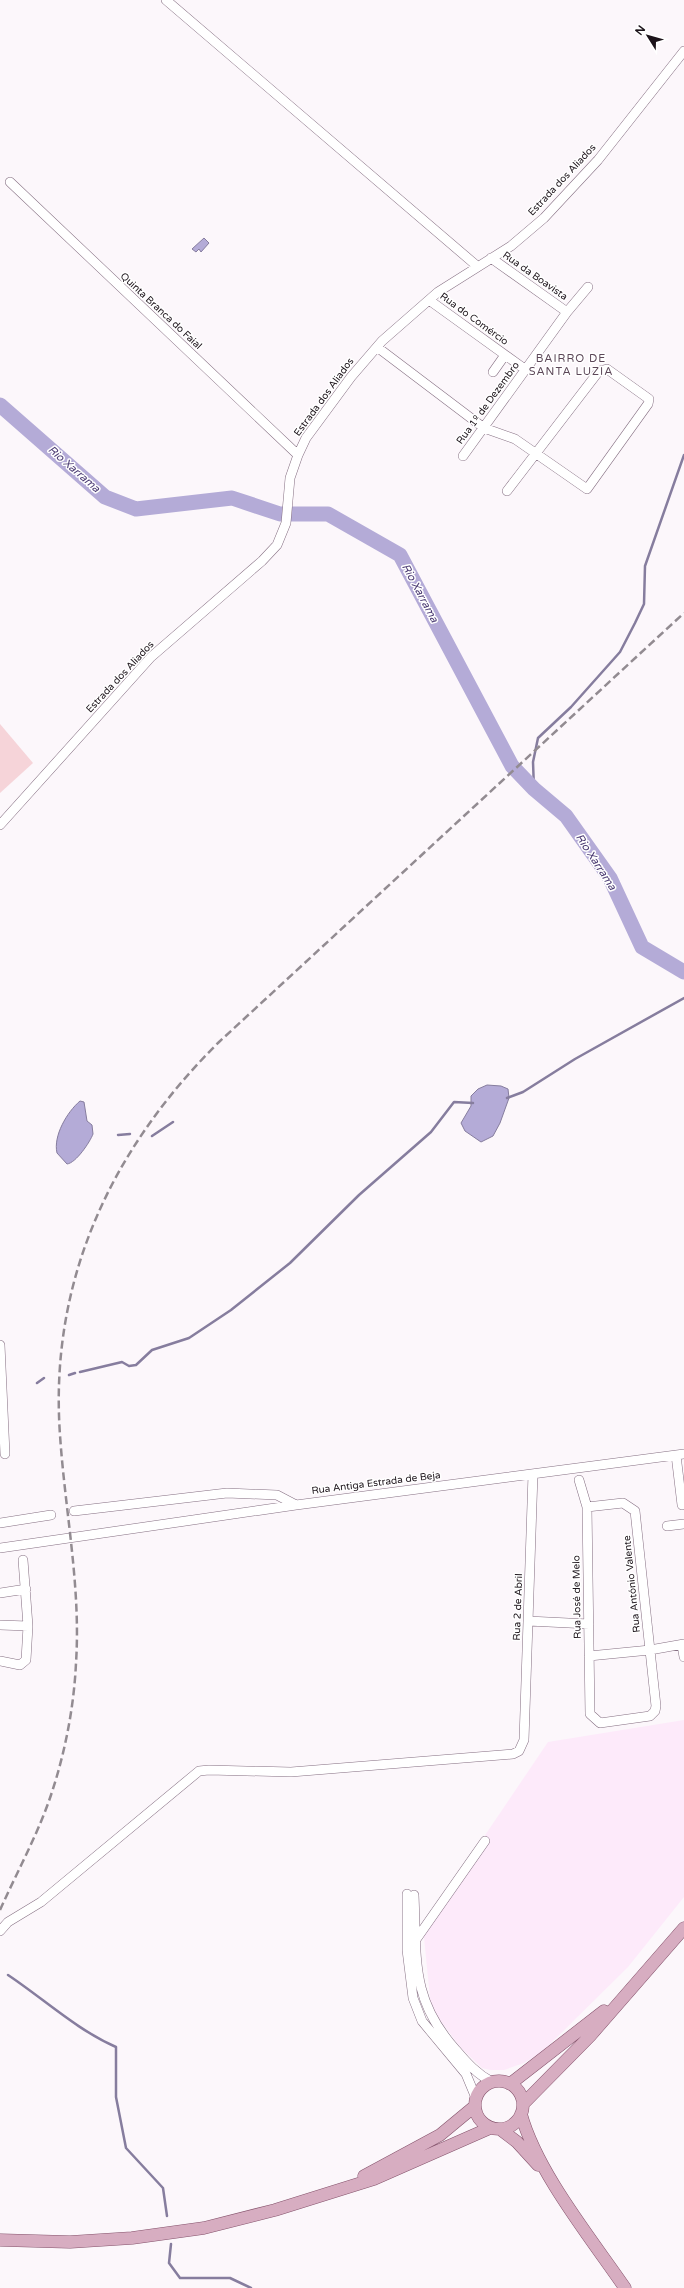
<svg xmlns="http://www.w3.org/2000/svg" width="684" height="2288" viewBox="0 0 684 2288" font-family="'Varela Round',sans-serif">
<rect width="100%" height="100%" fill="#fcf7fb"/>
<path fill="#fdeafa" d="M 684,1720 L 684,1897 L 628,1967 L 542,2052 L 524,2063 L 504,2070 L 491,2070 L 482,2068 L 461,2048 L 431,2008 L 423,1927 L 548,1742 Z"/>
<path fill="#f6d4d9" d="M 0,724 L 33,763 L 0,793 Z"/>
<path fill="#b4abd7" stroke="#867d9e" d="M 204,238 L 209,243 L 201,252 L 199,249 L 196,252 L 192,249 Z
M 487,1085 L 501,1086 L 508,1089 L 509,1098 L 500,1123 L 493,1136 L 481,1142 L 465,1131 L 461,1123 L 471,1106 L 471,1096 L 478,1089 Z
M 80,1101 L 84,1102 L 87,1121 L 92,1125 L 93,1134 C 90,1142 76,1163 67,1164 L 57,1153 C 53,1136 67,1112 80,1101 Z"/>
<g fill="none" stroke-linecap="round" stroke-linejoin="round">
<path stroke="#867d9e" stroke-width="2.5" d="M 534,789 L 533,762 L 538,738 L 571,707 L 620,652 L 635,623 L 644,604 L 645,566 L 684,455
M 507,1098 L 523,1092 L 575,1059 L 684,998
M 118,1135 L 130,1134
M 152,1136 L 173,1122
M 80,1372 L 122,1362 L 129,1366 L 136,1365 L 152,1350 L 189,1338 L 231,1310 L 290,1263 L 359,1195 L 431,1132 L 454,1102 L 473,1103
M 69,1375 L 75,1373
M 37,1383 L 44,1378
M 8,1975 C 44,1999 77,2030 116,2047 L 116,2097 L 126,2148 L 163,2188 L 167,2216
M 171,2244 L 169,2263 L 180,2278 L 230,2278 L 251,2288"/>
<path stroke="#b4abd7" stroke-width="15" d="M 0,405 L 105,497 L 136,509 L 232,498 L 280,514 L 328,514 L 400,555 L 512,766 L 534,789 L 566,816 L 610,878 L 642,947 L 684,972"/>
<g stroke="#856f82" stroke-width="10">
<path id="minor" d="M 166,0 L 477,266
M 10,182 L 298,455
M 491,258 L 567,312
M 429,300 L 526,370
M 377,347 L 484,428 L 515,439 L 587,489 L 648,404 L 649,399 L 607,369 L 599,371 L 507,491
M 493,372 L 505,355
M 463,456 L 567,312 L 588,287
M 0,825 L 151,657 L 262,561 L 277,545 L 286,523 L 290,478 L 298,455 L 306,438 L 351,377 L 382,341 L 438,292 L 511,246 L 544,218 L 598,160 L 684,51
M 0,1345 L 5,1454
M 676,1455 L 682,1505
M 579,1480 L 587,1507 L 590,1714 L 600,1723 L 650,1716 L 655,1711 L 656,1706 L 635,1511 L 623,1503 L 587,1507
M 74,1511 L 227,1493 L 277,1495 L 296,1505
M 0,1523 L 51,1515
M 667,1526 L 684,1524
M 0,1548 L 296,1505 L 684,1454
M 0,1593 L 26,1589
M 528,1621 L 589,1624
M 0,1625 L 28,1626
M 682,1645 L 684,1657
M 589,1656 L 650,1650 L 684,1644
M 0,1661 L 20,1665 L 26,1660 L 28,1626 L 23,1560
M 407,1894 L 407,1950 L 413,1998 L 422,2021 L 466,2074 L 476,2098
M 414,1895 C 417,1959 410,1999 456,2050 C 467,2063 477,2074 492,2082
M 0,1931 L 8,1922 L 41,1902 L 199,1771 L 209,1770 L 291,1772 L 513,1754 L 519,1751 L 524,1740 L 533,1474
M 415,1941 L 485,1841"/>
</g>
<g stroke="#85536c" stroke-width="13">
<path id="major" d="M475 2105a24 24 0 1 1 48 0a24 24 0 1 1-48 0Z
M 510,2084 L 604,2011
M 523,2104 L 590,2036 L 684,1928
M 521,2114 C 537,2172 590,2237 625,2288
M 500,2129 L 517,2142 L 538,2165
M 364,2176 L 440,2135 L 475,2106
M 0,2240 L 70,2242 L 132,2238 L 204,2228 L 275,2210 L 374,2179 L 490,2128"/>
</g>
<use href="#minor" stroke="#fff" stroke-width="9"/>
<use href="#major" stroke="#d7adc1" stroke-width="12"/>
<path stroke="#928b91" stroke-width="2.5" stroke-dasharray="8 4" stroke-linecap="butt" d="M 0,1910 C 17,1872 38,1834 51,1795 C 65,1753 74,1707 76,1663 C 81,1587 65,1511 60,1435 C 49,1281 111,1149 219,1042 L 684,613"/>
</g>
<g text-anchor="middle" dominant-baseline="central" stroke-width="3" stroke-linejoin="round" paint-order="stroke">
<g font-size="10" fill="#1c131a" stroke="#fff">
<text transform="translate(562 180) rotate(-47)">Estrada dos Aliados</text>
<text transform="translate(535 276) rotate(35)">Rua da Boavista</text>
<text transform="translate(161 311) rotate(43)">Quinta Branca do Faial</text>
<text transform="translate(474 319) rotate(36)">Rua do Comércio</text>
<text transform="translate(324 397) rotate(-54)">Estrada dos Aliados</text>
<text transform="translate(488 403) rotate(-54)">Rua 1º de Dezembro</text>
<text transform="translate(120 677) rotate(-47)">Estrada dos Aliados</text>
<text transform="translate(376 1483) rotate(-7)">Rua Antiga Estrada de Beja</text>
<text transform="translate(632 1584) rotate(-96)">Rua António Valente</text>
<text transform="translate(577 1597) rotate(-91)">Rua José de Melo</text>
<text transform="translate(518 1607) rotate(-88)">Rua 2 de Abril</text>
</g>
<g font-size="11" letter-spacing="1" fill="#5c4758" stroke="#fff">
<text x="571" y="358">BAIRRO DE<tspan x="571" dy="13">SANTA LUZIA</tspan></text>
</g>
<g font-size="11" font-style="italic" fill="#4a3a72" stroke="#fff">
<text transform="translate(74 469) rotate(41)">Rio Xarrama</text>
<text transform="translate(420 593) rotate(62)">Rio Xarrama</text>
<text transform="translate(596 862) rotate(57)">Rio Xarrama</text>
</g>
</g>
<g transform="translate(648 36) rotate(307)" stroke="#ffffff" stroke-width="3" paint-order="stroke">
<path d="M0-3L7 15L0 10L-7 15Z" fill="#1c131a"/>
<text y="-6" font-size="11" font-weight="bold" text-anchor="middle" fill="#1c131a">N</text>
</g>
</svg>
